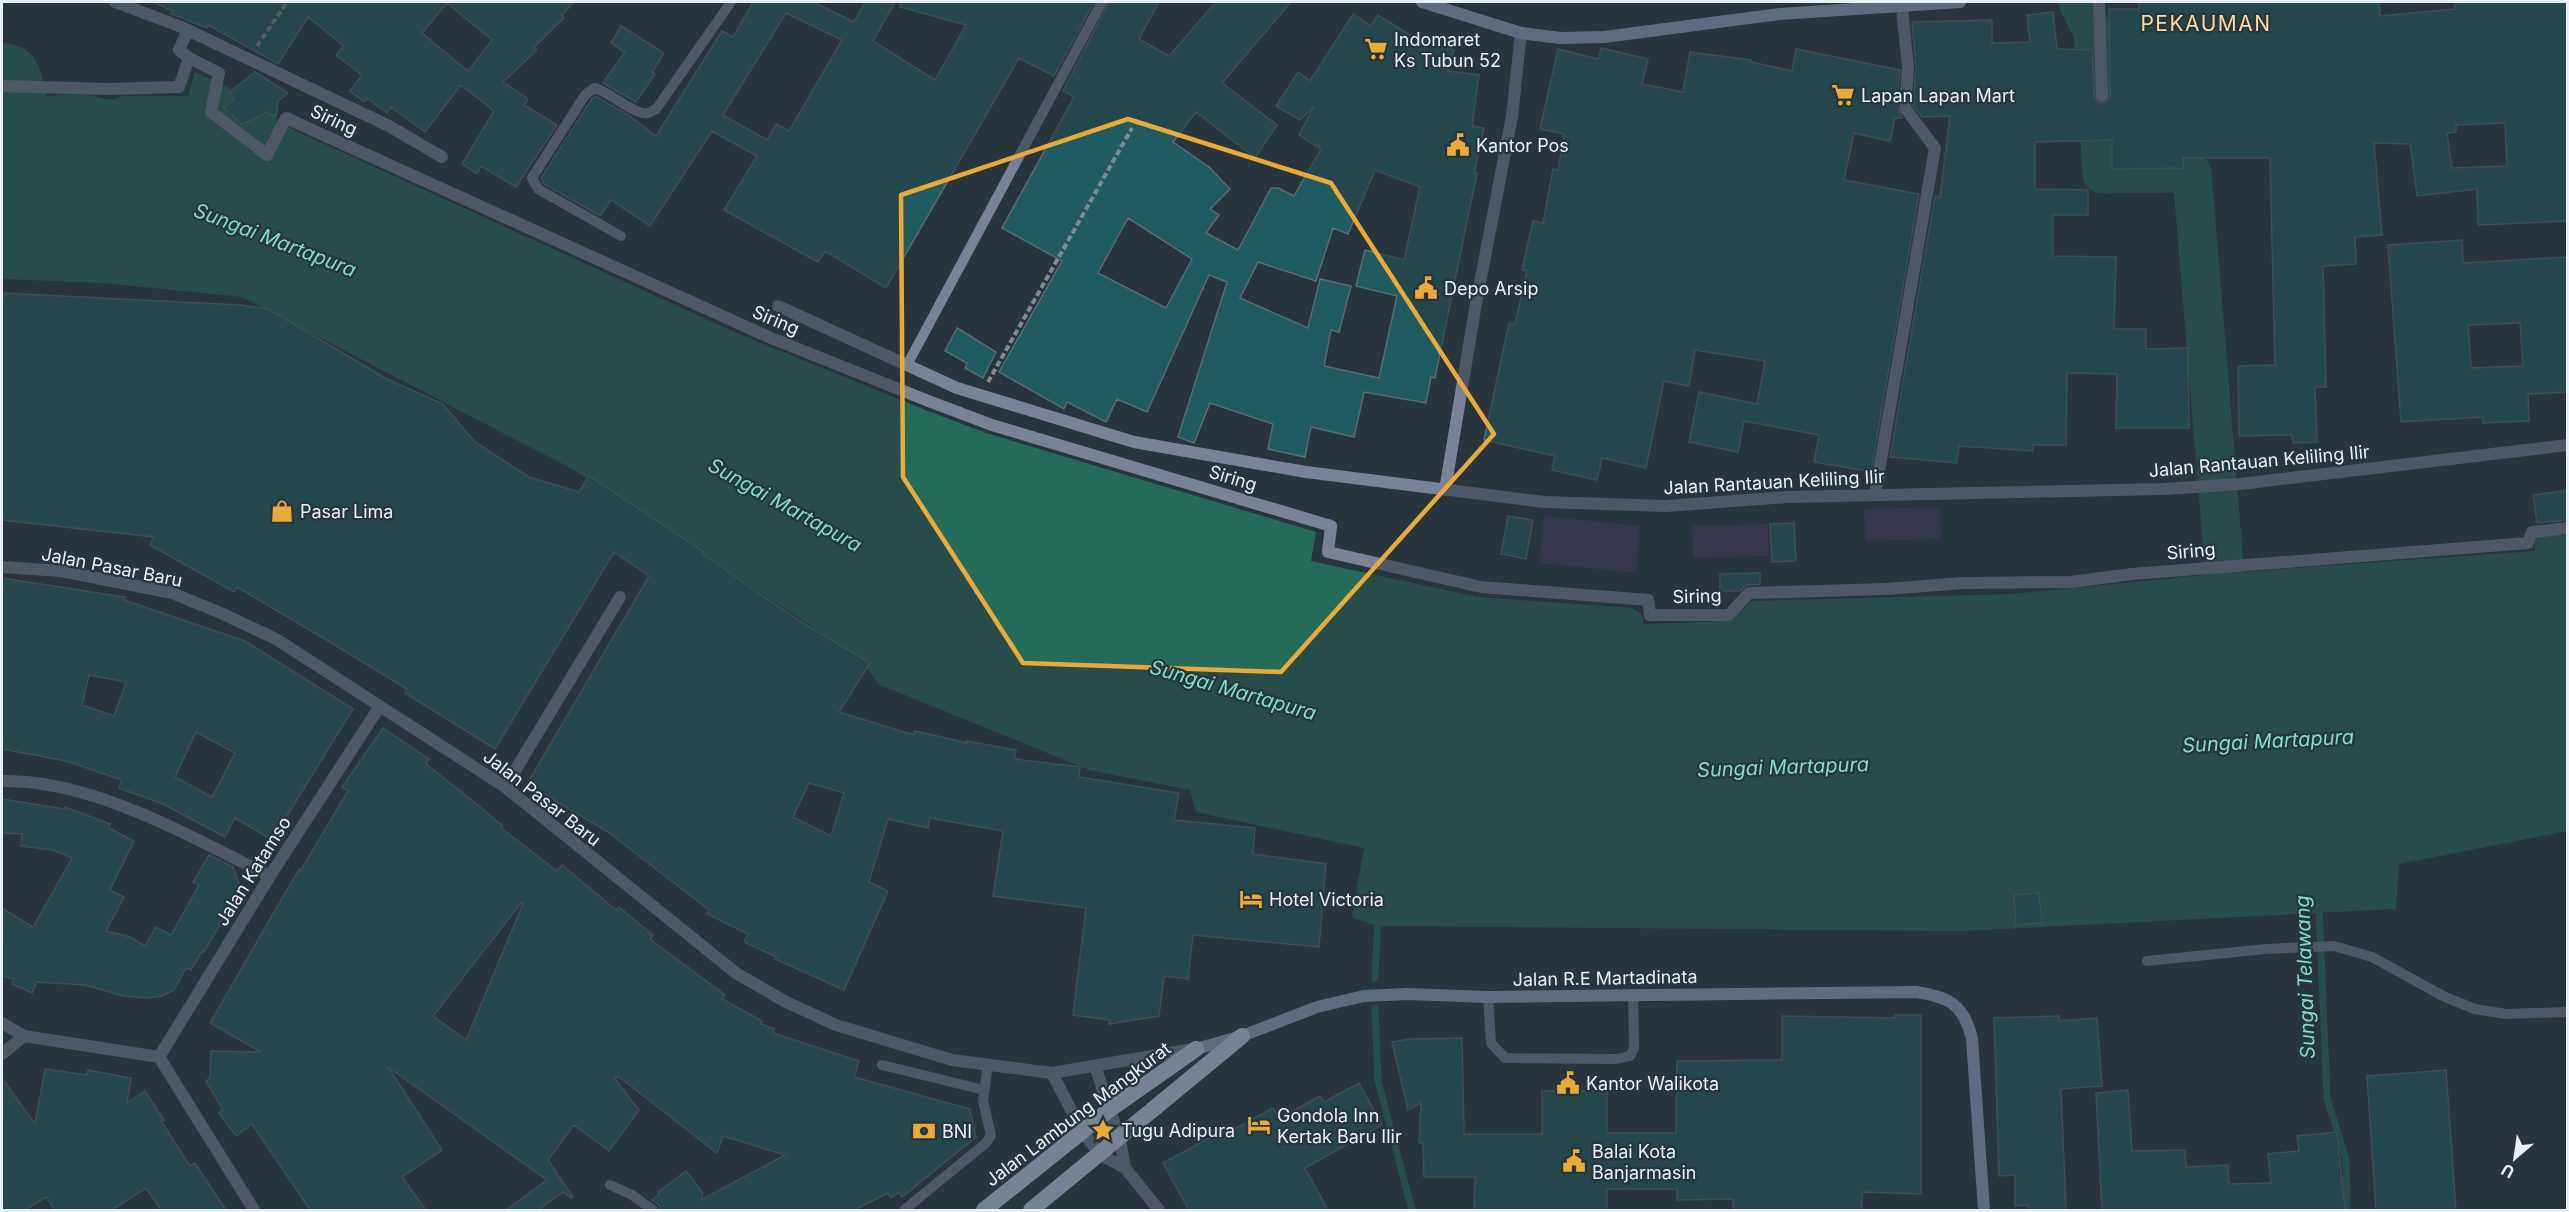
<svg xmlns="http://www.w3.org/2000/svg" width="2569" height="1212" viewBox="0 0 2569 1212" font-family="Inter,sans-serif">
<rect width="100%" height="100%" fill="#28353d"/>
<path fill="#483a5f" d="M 1940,507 L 1941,539 L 1865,541 L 1864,509 Z
M 1544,516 L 1640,526 L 1636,573 L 1539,563 Z
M 1768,524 L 1769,556 L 1693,558 L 1692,526 Z"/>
<path fill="#246b59" d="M 2,43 C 36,45 41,67 46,96 C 60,96 77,93 90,95 C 104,98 109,103 122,96 L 188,96 L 195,72 L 228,87 L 294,130 L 732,331 L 928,411 L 986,433 L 1316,532 L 1311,561 L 1478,597 L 1632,608 L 1642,615 L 1644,624 L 1732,621 L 1751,601 L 2011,594 L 2224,573 L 2535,551 L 2535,537 L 2567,534 L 2567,831 L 2399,864 L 2396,909 L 1963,931 L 1376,926 L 1352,917 L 1364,848 L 1196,812 L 1190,790 L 1089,770 L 878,684 L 860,658 L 574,470 L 242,297 L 103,283 L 2,279 Z"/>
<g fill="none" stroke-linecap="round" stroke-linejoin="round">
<path stroke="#246b59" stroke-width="7" d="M 2319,906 L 2327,1098 L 2346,1159 L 2347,1210
M 1375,978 L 1378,918
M 1375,1008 L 1378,1081 L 1412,1210"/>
<path stroke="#246b59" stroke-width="39" d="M 2078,2 L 2093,32 L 2102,174 L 2192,173 L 2228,613"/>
</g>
<path fill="#205b62" stroke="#596c6e" stroke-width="1.5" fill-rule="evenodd" d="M 153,2 L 574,2 L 562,15 L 564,18 L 534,47 L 537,50 L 503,82 L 528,99 L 524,105 L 557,125 L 516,187 L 481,166 L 477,174 L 462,164 L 494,111 L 461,85 L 425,132 L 391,107 L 387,113 L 367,98 L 364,102 L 350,91 L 362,75 L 336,55 L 344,46 L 308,17 L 278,64 L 208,25 L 207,28 L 171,14 L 173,11 ZM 447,3 L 492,40 L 468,71 L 422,33 Z
M 753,2 L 813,2 L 854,22 L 865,2 L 895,2 L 873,41 L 935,80 L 966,25 L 900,7 L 901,2 L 1094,2 L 1054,76 L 1019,58 L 886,288 L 825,251 L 818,262 L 724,210 L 757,156 L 712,131 L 650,226 L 611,200 L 600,216 L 544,184 L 541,178 L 591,100 L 595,96 L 628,115 L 656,136 L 722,31 L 733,37 ZM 786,13 L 842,40 L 789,131 L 776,124 L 767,140 L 723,115 Z
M 1109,2 L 1159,2 L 1139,39 L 1169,56 L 1216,2 L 1291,2 L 1222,83 L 1277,125 L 1255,158 L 1196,112 L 1173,142 L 1209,167 L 1230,189 L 1210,209 L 1219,215 L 1206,233 L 1238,250 L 1271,188 L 1278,188 L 1294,196 L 1321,149 L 1299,135 L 1314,106 L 1300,120 L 1276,106 L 1298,72 L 1310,81 L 1353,14 L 1371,26 L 1378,15 L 1415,38 L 1454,50 L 1448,71 L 1479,75 L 1472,126 L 1484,128 L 1474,173 L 1477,173 L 1435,378 L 1431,377 L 1426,403 L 1364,392 L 1354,437 L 1311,427 L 1305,457 L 1268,449 L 1273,424 L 1210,403 L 1194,443 L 1178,437 L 1227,282 L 1209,275 L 1147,412 L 1117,399 L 1106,422 L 1067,402 L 1064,409 L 999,372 L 1062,261 L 1002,228 L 1074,97 L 1063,91 ZM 1375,170 L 1420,187 L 1404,260 L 1365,250 L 1356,286 L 1397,296 L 1379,378 L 1324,366 L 1331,330 L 1339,332 L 1351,286 L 1320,279 L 1308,328 L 1240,298 L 1258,262 L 1316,281 L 1333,228 L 1348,234 ZM 1128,218 L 1192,259 L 1166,308 L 1098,273 Z
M 2139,2 L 2379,2 L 2380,16 L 2455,9 L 2454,2 L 2568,2 L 2568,221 L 2478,225 L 2477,189 L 2417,196 L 2410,144 L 2374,143 L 2382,235 L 2355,237 L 2356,264 L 2323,266 L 2326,387 L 2315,387 L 2317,442 L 2293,443 L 2292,435 L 2239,436 L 2238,366 L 2275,365 L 2270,158 L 2183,158 L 2184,168 L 2112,169 L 2112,140 L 2035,142 L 2035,189 L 2088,190 L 2088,215 L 2053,215 L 2053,256 L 2116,257 L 2114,329 L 2146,329 L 2146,349 L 2188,348 L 2189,428 L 2116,428 L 2117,374 L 2067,373 L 2066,445 L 2033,445 L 2033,451 L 1959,446 L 1957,463 L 1890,457 L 1935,196 L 1940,197 L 1950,116 L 1922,117 L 1913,106 L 1916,67 L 1912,22 L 1992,20 L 1992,43 L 2030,42 L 2027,15 L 2053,12 L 2057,49 L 2092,50 L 2094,97 L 2098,103 L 2103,104 L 2109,100 L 2110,96 L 2109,9 L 2139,9 ZM 2505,123 L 2507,166 L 2452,168 L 2447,133 L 2456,132 L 2456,125 Z
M 621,26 L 664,53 L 652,72 L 655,74 L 636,102 L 603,83 L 625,52 L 611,43 Z
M 1601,48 L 1648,59 L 1642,84 L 1683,92 L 1690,52 L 1751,60 L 1751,62 L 1792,71 L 1796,49 L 1900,70 L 1897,107 L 1902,118 L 1895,118 L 1890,141 L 1854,133 L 1844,180 L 1919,194 L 1871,472 L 1814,462 L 1819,435 L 1744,421 L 1738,452 L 1689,442 L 1699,392 L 1757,404 L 1765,361 L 1695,350 L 1689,386 L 1664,381 L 1646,468 L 1602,458 L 1597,480 L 1552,470 L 1555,456 L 1484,440 L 1509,323 L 1515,324 L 1527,271 L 1522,270 L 1533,221 L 1543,223 L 1553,169 L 1558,170 L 1564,134 L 1540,129 L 1558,49 L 1598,59 Z
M 255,72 L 288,93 L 278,101 L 276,117 L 266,112 L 242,125 L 224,107 L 234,100 L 230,92 Z
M 2462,240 L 2463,263 L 2568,257 L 2568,392 L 2528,394 L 2529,421 L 2483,423 L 2482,417 L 2401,422 L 2388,245 ZM 2520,323 L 2523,366 L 2471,368 L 2468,325 Z
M 2,293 L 240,305 L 268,309 L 387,379 L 443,404 L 475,442 L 529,477 L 579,492 L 589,476 L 704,552 L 702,554 L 800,621 L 870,663 L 839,712 L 914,735 L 915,731 L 967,743 L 967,741 L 1016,750 L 1014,759 L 1080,767 L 1079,777 L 1179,793 L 1174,820 L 1255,828 L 1253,854 L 1326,864 L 1319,947 L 1193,935 L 1188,979 L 1164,976 L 1159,1016 L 1109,1024 L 1110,1020 L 1073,1015 L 1086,908 L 993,896 L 1003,831 L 930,818 L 928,828 L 888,819 L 869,882 L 888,891 L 844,990 L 775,959 L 776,957 L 744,942 L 748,934 L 707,914 L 709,910 L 608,832 L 527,784 L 649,576 L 614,552 L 495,749 L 405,693 L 407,689 L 330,642 L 237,587 L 234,592 L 150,545 L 154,537 L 2,520 ZM 809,783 L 844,793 L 831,836 L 793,817 Z
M 957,328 L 996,352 L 983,378 L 965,368 L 967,363 L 945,351 Z
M 2568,490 L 2568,520 L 2537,523 L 2533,495 Z
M 1508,516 L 1533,520 L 1526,559 L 1501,554 Z
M 1794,523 L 1796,561 L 1772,562 L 1770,524 Z
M 1760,573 L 1760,584 L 1746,585 L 1740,591 L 1720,591 L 1720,574 Z
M 2,578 L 125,597 L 124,600 L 245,641 L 353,709 L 272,840 L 235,818 L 225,837 L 163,804 L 119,788 L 122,780 L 66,761 L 2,749 ZM 89,675 L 126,682 L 114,716 L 82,705 ZM 196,732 L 235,753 L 212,797 L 175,777 Z
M 383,728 L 429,759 L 426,764 L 468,797 L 503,826 L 501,828 L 557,871 L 562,865 L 616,910 L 619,907 L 653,935 L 650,939 L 725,995 L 722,999 L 762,1021 L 761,1024 L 774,1029 L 773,1033 L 859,1061 L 854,1077 L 970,1109 L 976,1137 L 902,1197 L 899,1192 L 891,1198 L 888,1193 L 855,1210 L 660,1210 L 660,1206 L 652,1200 L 659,1194 L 658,1192 L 686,1171 L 703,1193 L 701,1200 L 785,1155 L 723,1136 L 717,1153 L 618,1076 L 615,1079 L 639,1110 L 609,1151 L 574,1125 L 548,1160 L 573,1197 L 571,1198 L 563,1192 L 538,1210 L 506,1210 L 547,1180 L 388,1067 L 442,1150 L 402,1177 L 426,1210 L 310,1210 L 252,1124 L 236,1136 L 219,1113 L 223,1110 L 206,1081 L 210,1078 L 211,1051 L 261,1052 L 210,1023 L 299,869 L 301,870 L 348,791 L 342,787 ZM 521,903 L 523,904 L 466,1040 L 433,1016 Z
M 2,799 L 64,809 L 65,807 L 110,824 L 109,828 L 134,841 L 110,890 L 124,897 L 106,931 L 130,937 L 145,946 L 156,927 L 171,935 L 199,885 L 193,882 L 209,855 L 233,867 L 241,889 L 204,952 L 202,951 L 191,970 L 186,968 L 174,990 L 162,996 L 147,998 L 123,996 L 85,985 L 37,982 L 32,993 L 12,984 L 14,979 L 2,976 L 2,908 L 33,927 L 72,858 L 53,850 L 21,846 L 22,834 L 2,833 Z
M 2039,893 L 2042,923 L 2016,925 L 2014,895 Z
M 1895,1015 L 1921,1015 L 1921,1194 L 1862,1192 L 1862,1210 L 1733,1210 L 1733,1199 L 1677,1200 L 1677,1189 L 1607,1189 L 1607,1210 L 1474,1210 L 1475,1177 L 1424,1177 L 1423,1143 L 1419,1143 L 1421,1103 L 1408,1110 L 1392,1042 L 1409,1039 L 1462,1038 L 1464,1134 L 1542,1134 L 1542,1091 L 1607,1091 L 1607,1133 L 1676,1133 L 1677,1061 L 1782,1060 L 1782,1016 L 1895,1018 Z
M 2059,1016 L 2059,1021 L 2097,1018 L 2102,1086 L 2061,1089 L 2066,1210 L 2028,1210 L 2028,1205 L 2015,1206 L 2015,1175 L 1999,1176 L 1994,1018 Z
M 45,1069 L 87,1075 L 88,1070 L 131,1078 L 127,1103 L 145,1091 L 164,1120 L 161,1121 L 190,1166 L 195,1163 L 226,1210 L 161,1210 L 146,1188 L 112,1210 L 55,1210 L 46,1197 L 25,1210 L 2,1210 L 2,1078 L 35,1124 Z
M 2446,1070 L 2456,1210 L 2376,1210 L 2367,1076 Z
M 1359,1083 L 1382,1125 L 1305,1168 L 1328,1210 L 1189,1210 L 1163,1163 L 1224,1130 L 1226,1134 L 1273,1108 L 1279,1119 L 1320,1096 L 1324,1102 Z
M 2128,1090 L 2132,1151 L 2185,1150 L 2186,1167 L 2228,1165 L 2229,1184 L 2271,1183 L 2268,1154 L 2299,1151 L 2297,1136 L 2337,1132 L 2345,1210 L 2102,1210 L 2096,1093 Z"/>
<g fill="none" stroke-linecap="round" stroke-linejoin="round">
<path stroke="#7f8a91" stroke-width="4" stroke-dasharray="6 3" stroke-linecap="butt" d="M 257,46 L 287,2
M 988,382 L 1132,128"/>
<path stroke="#7a8298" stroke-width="10" d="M 621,236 L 538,189 L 532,178 L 585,95 L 594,88 C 609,91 635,116 648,113 C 652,112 654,110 657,108 L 731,2
M 907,365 L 1102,2
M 2147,961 L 2266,949 L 2334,946 L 2372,957 L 2445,997 L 2475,1009 L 2506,1014 L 2568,1012
M 1488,997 L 1491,1043 L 1505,1058 L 1617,1059 L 1630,1056 L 1634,1048 L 1633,995
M 882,1065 L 984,1090
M 610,1185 L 632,1195 L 653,1210
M 904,1210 L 986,1143 L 991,1135 L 983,1101 L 988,1064"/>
<path stroke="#7a8298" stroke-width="12" d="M 188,30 L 179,50 L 189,58
M 2,86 L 108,89 L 179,87 L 189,58 L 219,73 L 211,112 L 267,155 L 286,118 L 771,338 L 931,402 L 992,425 L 1331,526 L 1328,552 L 1481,587 L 1648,600 L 1650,615 L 1729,615 L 1749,593 L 1886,589 L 1963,583 L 2071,582 L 2132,574 L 2528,543 L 2532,532 L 2568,528"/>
<path stroke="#7a8298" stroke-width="12" d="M 115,2 L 179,26 L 389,126 L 442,157
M 2099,2 L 2102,96
M 778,306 L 957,388 L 1134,442 L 1306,472 L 1544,502 L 1666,506 L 1788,497 L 2163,489 L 2240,484 L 2568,445
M 1445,490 L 1475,309 L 1512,116 L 1521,33
M 1875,494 L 1935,148 L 1905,108 L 1908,68 L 1902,7
M 2,781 C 92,779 191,837 270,876
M 505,787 L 620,597
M 2,1023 L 24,1036 L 159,1057 L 254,1210
M 2,1054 L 24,1036
M 159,1057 L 270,876 L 380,706
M 1095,1066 L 1120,1140 L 1125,1168
M 1052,1073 L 1083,1133 L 1101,1155 L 1125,1168 L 1159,1210"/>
<path stroke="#7a8298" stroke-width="12" d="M 2,567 L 61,571 L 172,593 L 223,614 L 276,639 L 505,787 L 736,973 L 786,1002 L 836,1025 L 952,1060 L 1052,1073 L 1193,1049"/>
<path stroke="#a2afd2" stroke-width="12" d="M 1422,2 L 1521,33 L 1560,38 L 1604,37 L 1780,14 L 1960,2
M 1196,1049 L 1242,1036 L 1317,1007 L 1364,996 L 1407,994 L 1488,997 L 1916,992 C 1950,997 1964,1005 1972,1039 L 1984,1210"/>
<path stroke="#d8e2fe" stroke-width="16" d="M 984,1210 L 1109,1110 L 1196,1049
M 1031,1210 L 1242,1036"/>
</g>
<path d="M0 0H2569V1212H0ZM 1128,119 L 1331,183 L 1494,434 L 1281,672 L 1023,663 L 903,477 L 901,195 Z" fill="#28353d" fill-opacity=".55" fill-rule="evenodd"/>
<path fill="none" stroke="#eaaa39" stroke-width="4.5" stroke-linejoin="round" d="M 1128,119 L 1331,183 L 1494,434 L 1281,672 L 1023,663 L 903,477 L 901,195 Z"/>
<defs>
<g id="supermarket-bare" transform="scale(1.8)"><path d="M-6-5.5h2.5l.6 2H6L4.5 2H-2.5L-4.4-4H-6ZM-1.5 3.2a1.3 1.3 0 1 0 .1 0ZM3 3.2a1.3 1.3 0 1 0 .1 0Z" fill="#eaaa39" stroke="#28353d" stroke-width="2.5" paint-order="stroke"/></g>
<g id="civic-bare" transform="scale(1.8)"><path d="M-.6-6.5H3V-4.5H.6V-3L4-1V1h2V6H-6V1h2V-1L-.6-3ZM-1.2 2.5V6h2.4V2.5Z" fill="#eaaa39" stroke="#28353d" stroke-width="2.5" paint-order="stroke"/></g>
<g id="shop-bare" transform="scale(1.8)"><path d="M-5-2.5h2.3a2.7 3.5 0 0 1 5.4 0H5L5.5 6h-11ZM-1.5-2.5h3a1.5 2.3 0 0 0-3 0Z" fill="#eaaa39" stroke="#28353d" stroke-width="2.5" paint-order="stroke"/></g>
<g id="hotel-bare" transform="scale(1.8)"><path d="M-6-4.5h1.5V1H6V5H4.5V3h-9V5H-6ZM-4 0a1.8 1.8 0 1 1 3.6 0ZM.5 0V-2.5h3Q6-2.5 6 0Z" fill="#eaaa39" stroke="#28353d" stroke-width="2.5" paint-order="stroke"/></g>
<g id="sight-bare" transform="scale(1.8)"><path d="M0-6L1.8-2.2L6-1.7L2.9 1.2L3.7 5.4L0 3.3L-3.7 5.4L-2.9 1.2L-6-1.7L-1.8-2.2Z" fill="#eaaa39" stroke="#28353d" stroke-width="2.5" paint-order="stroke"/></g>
<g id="bank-bare" transform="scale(1.8)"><path d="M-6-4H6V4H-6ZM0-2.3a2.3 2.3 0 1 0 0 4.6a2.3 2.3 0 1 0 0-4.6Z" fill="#eaaa39" stroke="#28353d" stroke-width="2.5" paint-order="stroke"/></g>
</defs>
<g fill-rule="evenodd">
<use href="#supermarket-bare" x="1376" y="49"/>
<use href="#supermarket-bare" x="1843" y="95"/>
<use href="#civic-bare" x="1458" y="145"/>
<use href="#civic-bare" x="1426" y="288"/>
<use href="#shop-bare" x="282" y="511"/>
<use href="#hotel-bare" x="1251" y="899"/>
<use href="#civic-bare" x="1568" y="1083"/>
<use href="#hotel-bare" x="1259" y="1125"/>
<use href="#sight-bare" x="1103" y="1130"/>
<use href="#bank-bare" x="924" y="1131"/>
<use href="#civic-bare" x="1574" y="1161"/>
</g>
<g text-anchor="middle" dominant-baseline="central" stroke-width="4.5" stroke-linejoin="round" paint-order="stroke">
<g font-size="18" fill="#e8f0f6" stroke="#28353d" text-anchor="start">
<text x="1394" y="39">Indomaret<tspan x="1394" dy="21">Ks Tubun 52</tspan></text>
<text x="1861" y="95">Lapan Lapan Mart</text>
<text x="1476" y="145">Kantor Pos</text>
<text x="1444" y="288">Depo Arsip</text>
<text x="300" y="511">Pasar Lima</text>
<text x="1269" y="899">Hotel Victoria</text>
<text x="1586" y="1083">Kantor Walikota</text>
<text x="1277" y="1115">Gondola Inn<tspan x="1277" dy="21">Kertak Baru Ilir</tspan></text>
<text x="1121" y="1130">Tugu Adipura</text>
<text x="942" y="1131">BNI</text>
<text x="1592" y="1151">Balai Kota<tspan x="1592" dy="21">Banjarmasin</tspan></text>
</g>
<g font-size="18" fill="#e8f0f6" stroke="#28353d">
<text transform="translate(334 120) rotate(25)">Siring</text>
<text transform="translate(776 320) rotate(23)">Siring</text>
<text transform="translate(2259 461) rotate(-5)">Jalan Rantauan Keliling Ilir</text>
<text transform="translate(1233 478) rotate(17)">Siring</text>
<text transform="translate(1774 482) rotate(-3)">Jalan Rantauan Keliling Ilir</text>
<text transform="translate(2191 551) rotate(-5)">Siring</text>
<text transform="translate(112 567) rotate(11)">Jalan Pasar Baru</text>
<text transform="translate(1697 596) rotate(-2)">Siring</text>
<text transform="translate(542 798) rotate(38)">Jalan Pasar Baru</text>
<text transform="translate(253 871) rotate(-58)">Jalan Katamso</text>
<text transform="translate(1605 978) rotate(-1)">Jalan R.E Martadinata</text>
<text transform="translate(1078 1114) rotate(-37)">Jalan Lambung Mangkurat</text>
</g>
<g font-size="20" font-style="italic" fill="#7ae2c4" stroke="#28353d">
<text transform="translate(275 240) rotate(21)">Sungai Martapura</text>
<text transform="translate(785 505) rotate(29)">Sungai Martapura</text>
<text transform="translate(1233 690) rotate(16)">Sungai Martapura</text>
<text transform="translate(2268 741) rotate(-3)">Sungai Martapura</text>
<text transform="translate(1783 767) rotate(-2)">Sungai Martapura</text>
<text transform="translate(2305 977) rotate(-92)">Sungai Telawang</text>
</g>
<g font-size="21" letter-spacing="1.5" fill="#fcd8a2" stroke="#28353d">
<text x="2206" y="23">PEKAUMAN</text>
</g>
</g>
<rect width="2569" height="1212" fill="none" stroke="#e8f0f6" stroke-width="6"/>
<g transform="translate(2515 1158) rotate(209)" stroke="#28353d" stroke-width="4.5" paint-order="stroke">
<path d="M0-4.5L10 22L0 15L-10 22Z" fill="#e8f0f6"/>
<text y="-9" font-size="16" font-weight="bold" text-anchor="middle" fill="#e8f0f6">U</text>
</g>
</svg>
